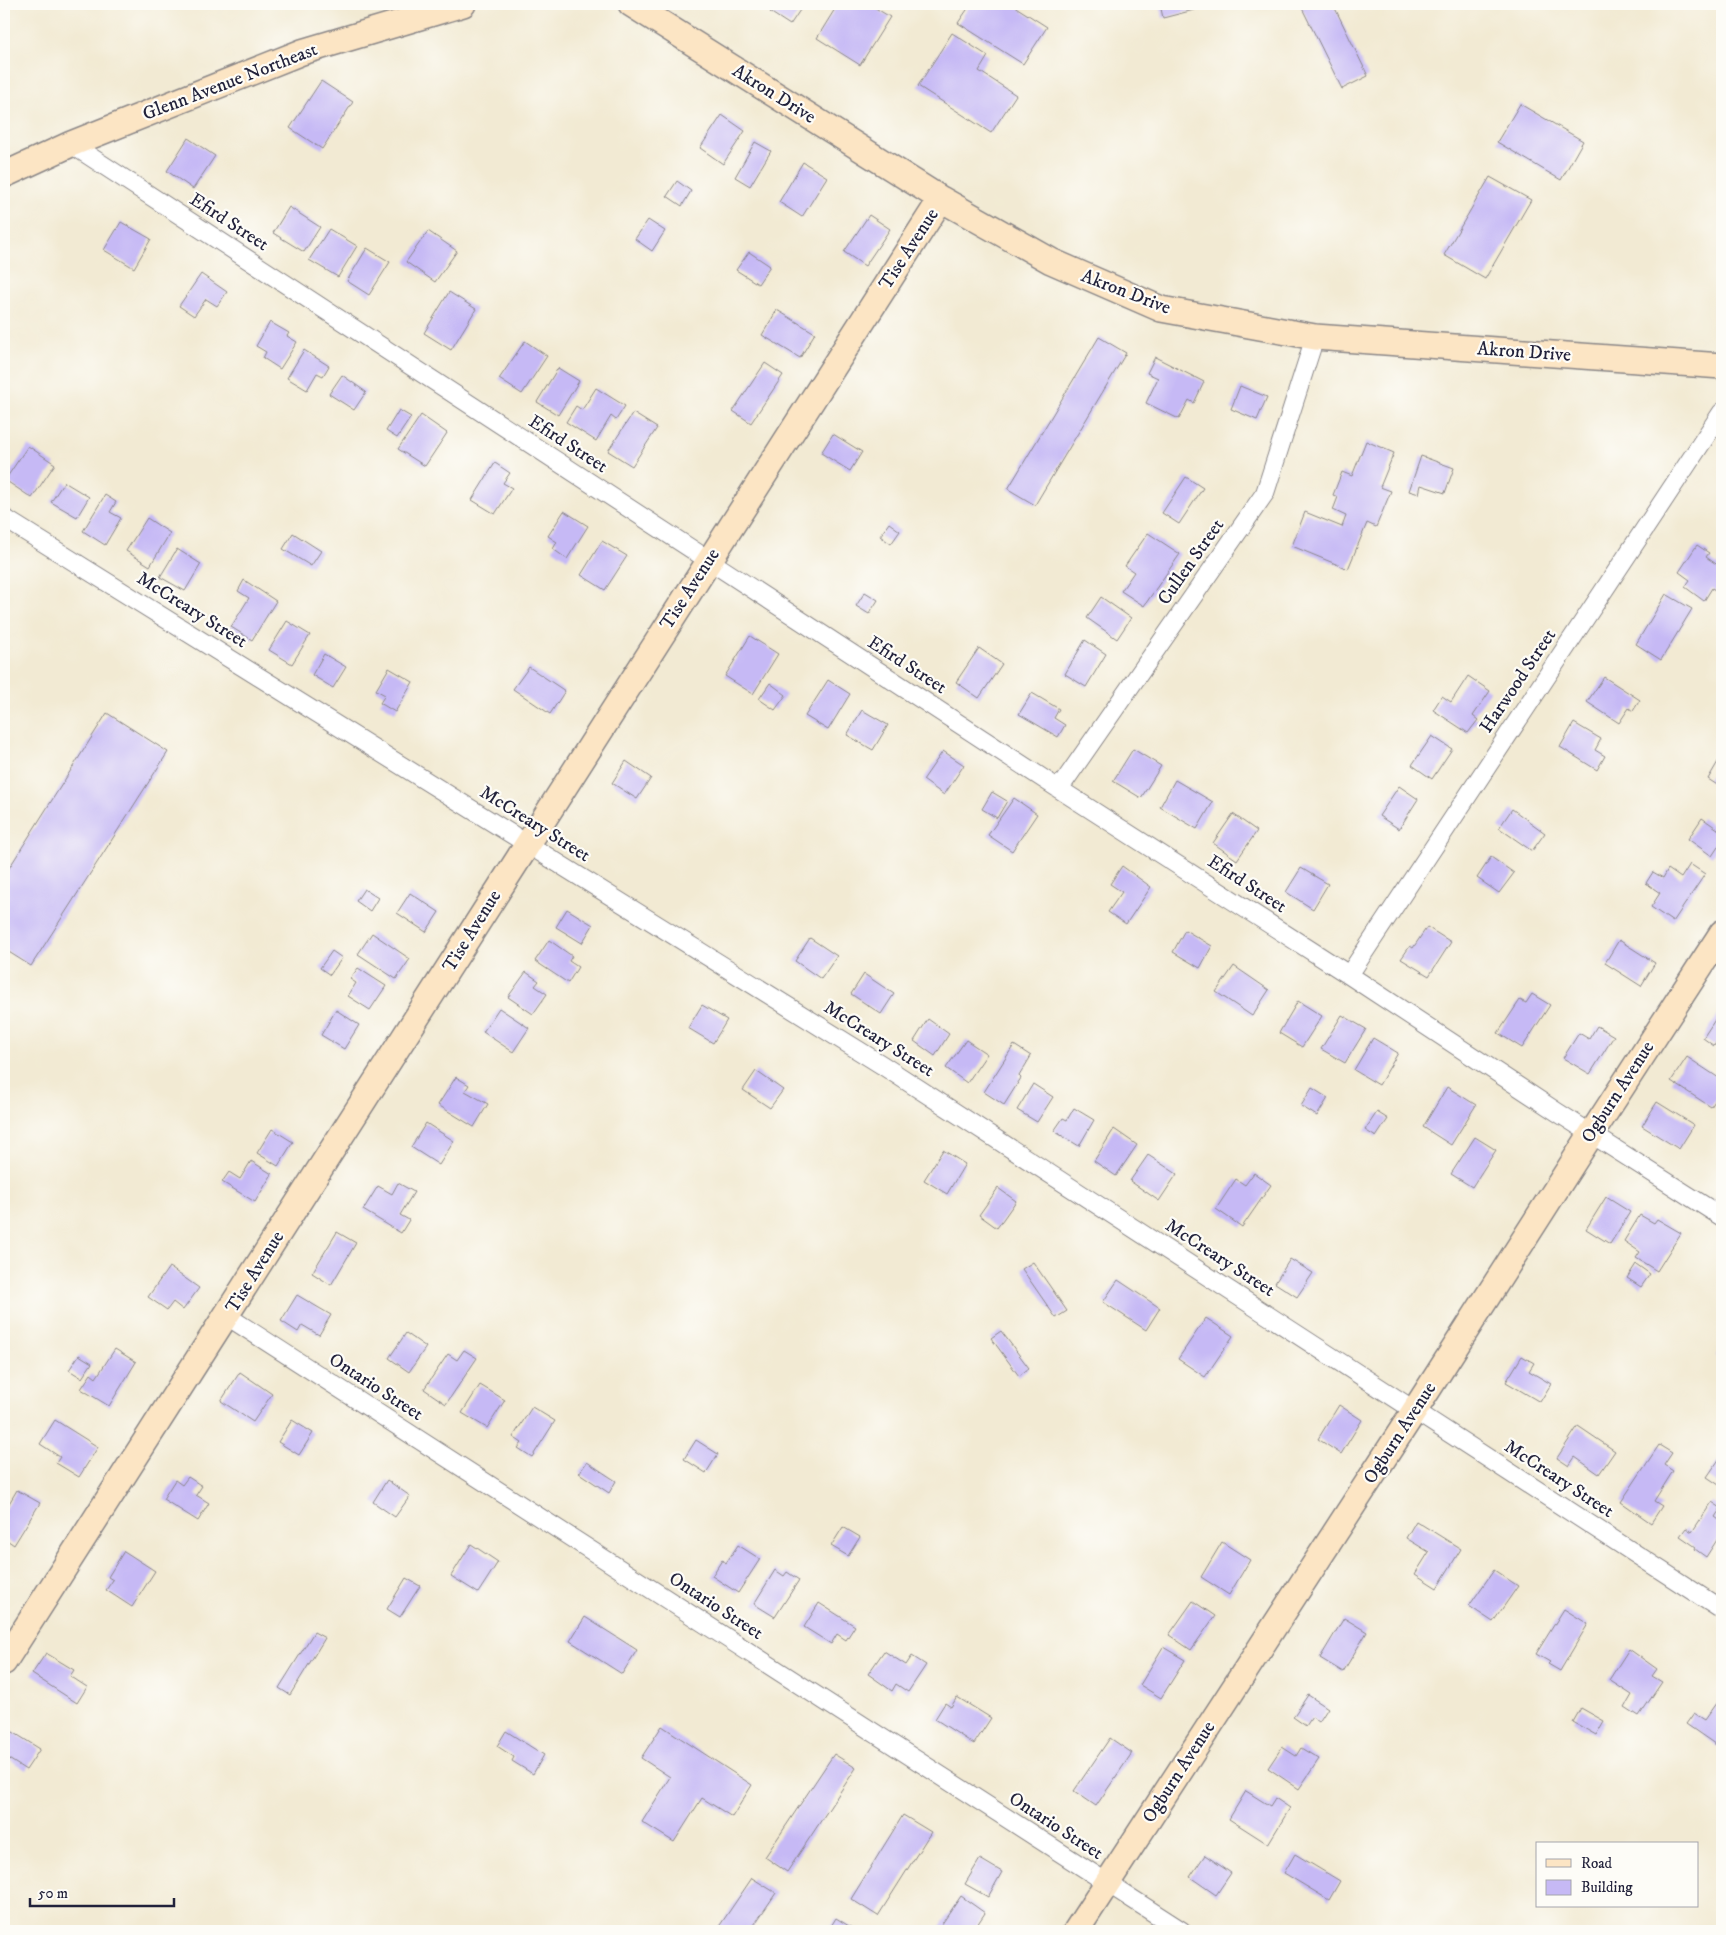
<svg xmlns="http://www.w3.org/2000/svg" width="1726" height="1935" viewBox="0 0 1726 1935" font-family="'IM FELL DW Pica',serif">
<rect width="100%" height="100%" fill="#fdfcf7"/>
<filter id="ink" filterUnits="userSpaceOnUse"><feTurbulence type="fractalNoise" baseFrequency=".02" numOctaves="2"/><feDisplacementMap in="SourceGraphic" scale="10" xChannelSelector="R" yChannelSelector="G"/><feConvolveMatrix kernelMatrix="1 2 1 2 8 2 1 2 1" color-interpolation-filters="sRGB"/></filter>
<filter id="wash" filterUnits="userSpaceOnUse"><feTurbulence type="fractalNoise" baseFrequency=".0096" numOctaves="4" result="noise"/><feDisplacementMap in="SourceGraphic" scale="20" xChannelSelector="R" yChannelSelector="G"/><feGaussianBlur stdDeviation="1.12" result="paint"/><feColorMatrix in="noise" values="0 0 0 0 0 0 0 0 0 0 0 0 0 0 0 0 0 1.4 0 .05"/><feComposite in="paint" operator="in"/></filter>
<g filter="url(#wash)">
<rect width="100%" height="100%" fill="#f2ead3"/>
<g id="blocks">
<path fill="#c6b9f5" d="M 776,4 L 804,4 L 790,25 L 770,12 Z
M 838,4 L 869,4 L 890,17 L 860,65 L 817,38 Z
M 971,4 L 1011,4 L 1047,27 L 1023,64 L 958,23 Z
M 1160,4 L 1217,4 L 1163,18 Z
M 1300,4 L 1333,4 L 1368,76 L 1342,89 Z
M 952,33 L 988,56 L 979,71 L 1016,95 L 991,133 L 918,86 Z
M 321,81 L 353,102 L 322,149 L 290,128 Z
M 1520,104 L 1583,141 L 1561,180 L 1497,142 Z
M 722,115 L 745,131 L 723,164 L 700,148 Z
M 188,138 L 215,156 L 193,189 L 167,171 Z
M 755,142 L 771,151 L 750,186 L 735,177 Z
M 803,162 L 827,177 L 802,217 L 779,202 Z
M 1490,177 L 1531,200 L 1485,279 L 1444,255 Z
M 677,181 L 691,191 L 682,206 L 667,196 Z
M 289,207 L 320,227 L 304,252 L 273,233 Z
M 869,215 L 890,229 L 865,266 L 844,252 Z
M 648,220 L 665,231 L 652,251 L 635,239 Z
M 121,222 L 151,239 L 134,268 L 104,250 Z
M 329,229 L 357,246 L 338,277 L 309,260 Z
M 428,231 L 457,251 L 435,282 L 406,262 Z
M 367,248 L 390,262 L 369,295 L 347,281 Z
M 749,252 L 770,266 L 758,284 L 736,270 Z
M 201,274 L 227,292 L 217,306 L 206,299 L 194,316 L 179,306 Z
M 449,292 L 476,309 L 451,350 L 424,333 Z
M 777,310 L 815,333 L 800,358 L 762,335 Z
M 270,322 L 289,333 L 287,336 L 297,342 L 280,369 L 263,358 L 266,352 L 256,346 Z
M 1099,337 L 1126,353 L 1035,505 L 1008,489 Z
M 525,341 L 547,356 L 522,394 L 499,379 Z
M 304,350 L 329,366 L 323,376 L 317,373 L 307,390 L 287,378 Z
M 1155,357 L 1204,382 L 1194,403 L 1189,400 L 1179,419 L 1146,403 L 1158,378 L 1147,373 Z
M 765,363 L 783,375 L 751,423 L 733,411 Z
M 558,368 L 579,381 L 558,415 L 537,402 Z
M 342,375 L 366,392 L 354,410 L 329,394 Z
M 1240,386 L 1267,397 L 1257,420 L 1231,409 Z
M 596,388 L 625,406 L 616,420 L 611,416 L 596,441 L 566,422 L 576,406 L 582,410 Z
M 399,410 L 411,417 L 397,438 L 386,431 Z
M 633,413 L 657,428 L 632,466 L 608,451 Z
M 421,415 L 447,433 L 425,466 L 398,449 Z
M 833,434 L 862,452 L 850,471 L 821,453 Z
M 1366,441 L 1394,453 L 1380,487 L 1391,491 L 1376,527 L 1367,523 L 1348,569 L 1292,546 L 1305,512 L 1342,527 L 1346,516 L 1333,510 L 1338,497 L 1333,495 L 1342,472 L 1352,476 Z
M 28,446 L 55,464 L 32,498 L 5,480 Z
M 1421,456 L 1454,468 L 1445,493 L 1421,485 L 1419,494 L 1409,491 Z
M 495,463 L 510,473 L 503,483 L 512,488 L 495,514 L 472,500 Z
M 1186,477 L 1203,488 L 1179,524 L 1162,513 Z
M 64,482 L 89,497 L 77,517 L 51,502 Z
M 105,495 L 116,502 L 110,512 L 121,518 L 105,545 L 83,531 Z
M 564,511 L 588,526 L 567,559 L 553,549 L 557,542 L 548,536 Z
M 147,518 L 170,533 L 150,566 L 126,551 Z
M 889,523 L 900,531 L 891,544 L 880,536 Z
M 293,533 L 321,551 L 311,566 L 283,549 Z
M 1148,533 L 1180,554 L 1144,606 L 1121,591 L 1134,572 L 1125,566 Z
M 602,541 L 627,556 L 605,590 L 581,575 Z
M 1697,545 L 1709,553 L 1706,557 L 1722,568 L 1722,586 L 1718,592 L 1712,588 L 1704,601 L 1685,587 L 1690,580 L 1679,572 Z
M 177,549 L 201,564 L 185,591 L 160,577 Z
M 244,580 L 276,601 L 252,640 L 231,627 L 249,598 L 238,591 Z
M 865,592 L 878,600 L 869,614 L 856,606 Z
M 1666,594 L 1692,609 L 1661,660 L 1636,644 Z
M 1101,597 L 1131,618 L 1117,639 L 1087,618 Z
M 287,621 L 310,635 L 292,664 L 269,650 Z
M 750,636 L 778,654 L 753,694 L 725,676 Z
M 1085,640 L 1106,654 L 1086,687 L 1065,674 Z
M 979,648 L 1002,664 L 979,698 L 956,682 Z
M 324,654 L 346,667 L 333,688 L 312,675 Z
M 529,667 L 565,691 L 550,714 L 513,689 Z
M 389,668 L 413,682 L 395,712 L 380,703 L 385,695 L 376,690 Z
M 1468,676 L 1490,691 L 1473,716 L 1478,720 L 1468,733 L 1433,710 L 1442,696 L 1451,702 Z
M 1604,677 L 1640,700 L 1633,711 L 1629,708 L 1619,723 L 1587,702 Z
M 828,680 L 850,694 L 828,730 L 805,716 Z
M 770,683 L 786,695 L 775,710 L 759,699 Z
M 1032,693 L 1059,709 L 1054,718 L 1065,725 L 1058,737 L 1019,714 Z
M 862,710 L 888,725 L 873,750 L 847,735 Z
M 107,713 L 168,752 L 31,966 L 4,949 L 4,876 Z
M 1574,723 L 1601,739 L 1595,750 L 1605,756 L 1597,770 L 1560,747 Z
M 1432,736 L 1452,749 L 1432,779 L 1412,765 Z
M 1133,749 L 1161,766 L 1141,798 L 1113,781 Z
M 943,751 L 964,765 L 944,795 L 923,780 Z
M 1722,755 L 1722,788 L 1708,779 Z
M 626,761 L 651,778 L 637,799 L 612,783 Z
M 1175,780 L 1213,802 L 1197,829 L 1160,807 Z
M 1399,786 L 1418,799 L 1399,829 L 1379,816 Z
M 992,792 L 1007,801 L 997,818 L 982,809 Z
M 1014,798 L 1037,814 L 1012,851 L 988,835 Z
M 1512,809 L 1545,833 L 1532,851 L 1499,828 Z
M 1233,814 L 1257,831 L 1237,860 L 1213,843 Z
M 1702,818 L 1722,832 L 1722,841 L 1712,856 L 1688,839 Z
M 1491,857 L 1514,873 L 1499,893 L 1477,878 Z
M 1690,864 L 1705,874 L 1673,922 L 1651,907 L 1660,893 L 1646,883 L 1653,872 L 1663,878 L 1668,869 L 1681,878 Z
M 1122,866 L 1151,887 L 1126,924 L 1108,912 L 1122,892 L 1110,884 Z
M 1301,868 L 1328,884 L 1313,909 L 1286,892 Z
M 364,889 L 378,898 L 370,911 L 356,901 Z
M 410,893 L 439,912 L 426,932 L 397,913 Z
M 567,909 L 593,925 L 582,943 L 556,927 Z
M 1427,927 L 1451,942 L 1429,976 L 1401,959 L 1410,946 L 1413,948 Z
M 1185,930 L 1212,946 L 1200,968 L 1173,952 Z
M 372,933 L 410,959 L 396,979 L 358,954 Z
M 810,938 L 837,956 L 821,979 L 795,961 Z
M 549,940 L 572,956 L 569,961 L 578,967 L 568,983 L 535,961 Z
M 1619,940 L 1655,963 L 1641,986 L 1605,963 Z
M 332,951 L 342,958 L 330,975 L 320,968 Z
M 1234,966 L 1269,990 L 1252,1016 L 1216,992 Z
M 358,968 L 386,986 L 370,1010 L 348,996 L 356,983 L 350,979 Z
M 526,972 L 539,981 L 535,986 L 547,994 L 533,1014 L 508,997 Z
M 864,974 L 894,994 L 881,1014 L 851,994 Z
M 1532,994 L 1550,1005 L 1522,1048 L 1498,1033 L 1520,1000 L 1526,1003 Z
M 1298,1001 L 1322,1016 L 1302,1047 L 1279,1033 Z
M 702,1005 L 727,1020 L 713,1043 L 688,1028 Z
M 499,1008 L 529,1028 L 513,1052 L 483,1032 Z
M 336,1010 L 359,1025 L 344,1049 L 321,1035 Z
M 1720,1012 L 1722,1013 L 1722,1045 L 1717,1041 L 1714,1046 L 1703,1038 Z
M 1342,1015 L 1366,1029 L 1345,1063 L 1321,1049 Z
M 928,1019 L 949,1034 L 935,1056 L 914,1041 Z
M 1597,1026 L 1614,1036 L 1590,1074 L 1563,1058 L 1579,1033 L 1589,1039 Z
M 1373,1038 L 1398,1053 L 1379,1085 L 1354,1070 Z
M 966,1040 L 987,1054 L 967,1083 L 946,1068 Z
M 1014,1045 L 1031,1056 L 1019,1076 L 1021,1078 L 1004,1105 L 984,1092 Z
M 1687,1057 L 1722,1080 L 1722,1090 L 1711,1107 L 1671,1081 Z
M 756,1071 L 783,1090 L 770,1108 L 743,1090 Z
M 456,1077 L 469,1085 L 465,1091 L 488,1104 L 474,1127 L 438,1105 Z
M 1033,1084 L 1053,1097 L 1037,1122 L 1017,1110 Z
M 1447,1087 L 1476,1105 L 1451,1145 L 1423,1127 Z
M 1312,1088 L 1328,1098 L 1317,1116 L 1301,1106 Z
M 1657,1102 L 1694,1125 L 1679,1149 L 1642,1126 Z
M 1074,1108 L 1094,1120 L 1079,1146 L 1054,1131 L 1063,1118 L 1067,1120 Z
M 1377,1112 L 1388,1119 L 1376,1137 L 1365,1130 Z
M 426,1123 L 454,1141 L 439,1165 L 411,1147 Z
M 272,1129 L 293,1142 L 278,1166 L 257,1153 Z
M 1114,1129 L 1137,1145 L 1116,1176 L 1094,1161 Z
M 1475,1137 L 1496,1150 L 1472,1187 L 1451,1174 Z
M 943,1150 L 965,1164 L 947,1194 L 924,1180 Z
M 1148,1155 L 1177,1174 L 1159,1201 L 1130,1181 Z
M 251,1161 L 272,1174 L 255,1202 L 222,1182 L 229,1172 L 240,1179 Z
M 1254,1173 L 1271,1185 L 1242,1227 L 1216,1209 L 1236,1179 L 1245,1185 Z
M 398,1183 L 414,1192 L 400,1215 L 409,1220 L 401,1233 L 363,1210 L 378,1186 L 392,1194 Z
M 998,1188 L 1016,1201 L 997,1228 L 979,1215 Z
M 1606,1197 L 1630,1212 L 1610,1244 L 1586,1229 Z
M 1640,1215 L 1654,1223 L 1657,1219 L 1681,1233 L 1657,1271 L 1636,1258 L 1640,1252 L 1624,1241 Z
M 337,1232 L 356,1243 L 331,1285 L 312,1273 Z
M 1290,1259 L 1313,1273 L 1297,1297 L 1275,1283 Z
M 1033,1262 L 1067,1311 L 1056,1318 L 1022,1269 Z
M 1636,1264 L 1650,1274 L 1641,1287 L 1627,1278 Z
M 169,1267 L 199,1288 L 183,1310 L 173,1302 L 167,1310 L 148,1297 Z
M 1118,1280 L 1160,1308 L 1146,1330 L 1103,1302 Z
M 297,1295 L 331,1315 L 319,1335 L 302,1325 L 298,1332 L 281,1321 Z
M 1206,1318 L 1233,1336 L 1205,1377 L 1178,1359 Z
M 1001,1331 L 1029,1368 L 1019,1376 L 991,1338 Z
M 406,1333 L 426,1347 L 409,1372 L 389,1358 Z
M 1722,1345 L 1722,1360 L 1716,1356 Z
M 115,1349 L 136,1362 L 109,1406 L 81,1389 L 91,1374 L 96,1378 Z
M 464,1350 L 477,1358 L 446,1404 L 424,1389 L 448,1354 L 457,1360 Z
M 79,1355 L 92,1363 L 82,1378 L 69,1370 Z
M 1522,1356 L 1534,1363 L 1529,1371 L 1551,1384 L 1540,1402 L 1506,1382 Z
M 240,1372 L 272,1394 L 253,1422 L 221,1401 Z
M 480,1385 L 505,1400 L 487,1428 L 462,1413 Z
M 1339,1405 L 1362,1420 L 1341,1454 L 1318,1439 Z
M 532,1407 L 555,1421 L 532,1457 L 518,1448 L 522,1443 L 513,1437 Z
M 55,1420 L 98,1447 L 79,1477 L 56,1463 L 60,1457 L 40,1444 Z
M 292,1420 L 313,1433 L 299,1455 L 278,1442 Z
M 1578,1426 L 1615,1451 L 1599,1474 L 1575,1457 L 1569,1466 L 1557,1458 Z
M 696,1440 L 718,1454 L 706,1473 L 684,1459 Z
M 1659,1445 L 1672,1453 L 1664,1465 L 1673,1471 L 1654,1501 L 1662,1506 L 1651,1523 L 1621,1502 Z
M 1722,1455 L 1722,1487 L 1707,1477 Z
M 587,1462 L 616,1481 L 609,1493 L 579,1473 Z
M 188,1477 L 202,1486 L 196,1495 L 209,1503 L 198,1521 L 163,1499 L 175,1480 L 182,1485 Z
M 387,1480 L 410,1496 L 395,1517 L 373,1502 Z
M 17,1490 L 40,1503 L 14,1545 L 4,1538 L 4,1512 Z
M 1712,1502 L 1721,1508 L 1715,1517 L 1722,1522 L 1722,1532 L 1706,1557 L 1695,1549 L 1696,1547 L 1680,1536 L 1686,1528 L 1692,1532 Z
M 1416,1521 L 1461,1549 L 1437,1588 L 1415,1574 L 1429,1552 L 1406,1538 Z
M 843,1527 L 860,1537 L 848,1556 L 831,1546 Z
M 1222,1542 L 1250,1560 L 1229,1595 L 1201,1577 Z
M 471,1544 L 498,1562 L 478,1593 L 451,1576 Z
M 738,1545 L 760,1559 L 738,1593 L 712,1576 L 722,1560 L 726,1563 Z
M 124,1551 L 155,1571 L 132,1607 L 106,1590 L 113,1580 L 108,1577 Z
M 775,1570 L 784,1576 L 787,1572 L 799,1580 L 775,1617 L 754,1604 Z
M 1494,1570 L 1518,1586 L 1493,1622 L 1469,1606 Z
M 406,1578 L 420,1586 L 400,1617 L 387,1609 Z
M 1193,1601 L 1215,1616 L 1191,1650 L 1169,1635 Z
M 819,1603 L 855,1626 L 846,1640 L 837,1634 L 831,1644 L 804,1627 Z
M 1564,1609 L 1588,1624 L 1560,1671 L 1548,1664 L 1550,1662 L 1536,1654 Z
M 585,1617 L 637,1650 L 622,1674 L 570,1641 Z
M 1344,1618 L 1367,1632 L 1343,1672 L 1320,1658 Z
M 314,1632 L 325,1638 L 290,1695 L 279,1688 Z
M 1163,1647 L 1185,1660 L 1161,1698 L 1140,1685 Z
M 1629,1649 L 1657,1669 L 1652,1676 L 1662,1682 L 1639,1716 L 1625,1707 L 1632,1695 L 1609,1680 Z
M 884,1651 L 906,1665 L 912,1656 L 926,1665 L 908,1692 L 896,1684 L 892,1691 L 868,1674 Z
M 46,1653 L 74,1670 L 70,1676 L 87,1687 L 77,1703 L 32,1674 Z
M 1308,1695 L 1328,1708 L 1319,1722 L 1312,1717 L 1306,1726 L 1293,1717 Z
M 957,1697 L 991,1718 L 974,1744 L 935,1719 L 945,1703 L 951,1707 Z
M 1720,1699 L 1722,1701 L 1722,1749 L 1686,1724 L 1694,1713 L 1705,1720 Z
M 1581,1708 L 1604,1721 L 1596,1735 L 1573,1722 Z
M 662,1726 L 752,1785 L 732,1817 L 702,1798 L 674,1842 L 642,1822 L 670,1777 L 641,1758 Z
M 5,1727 L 40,1749 L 26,1770 L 4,1756 Z
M 506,1731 L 544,1755 L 533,1774 L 512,1761 L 514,1757 L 497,1746 Z
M 1110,1738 L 1132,1753 L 1096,1806 L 1074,1791 Z
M 1282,1747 L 1296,1756 L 1301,1748 L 1319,1759 L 1299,1789 L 1268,1768 Z
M 834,1754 L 856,1768 L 787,1872 L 765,1857 Z
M 1246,1791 L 1270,1806 L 1275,1798 L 1290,1808 L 1268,1844 L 1229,1819 Z
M 903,1815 L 931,1832 L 878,1916 L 851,1899 Z
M 1295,1854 L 1340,1881 L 1329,1900 L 1284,1873 Z
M 1205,1855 L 1231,1873 L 1216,1895 L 1190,1877 Z
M 980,1859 L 1002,1872 L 988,1897 L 965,1884 Z
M 752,1878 L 776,1893 L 750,1931 L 716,1931 Z
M 961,1896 L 985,1913 L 973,1931 L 937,1931 Z
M 836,1918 L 857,1931 L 828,1931 Z"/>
</g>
</g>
<g filter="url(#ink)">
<use href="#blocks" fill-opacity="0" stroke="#8a8687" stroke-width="1"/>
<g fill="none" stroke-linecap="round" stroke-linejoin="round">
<g stroke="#8a8687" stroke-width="20">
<path id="street" d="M 71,144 L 1059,789 L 1349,975 L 1557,1112 L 1722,1217
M 4,518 L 882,1065 L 1722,1610
M 1059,789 L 1265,493 L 1315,337
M 1349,975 L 1722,412
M 227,1316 L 1182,1931"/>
</g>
<g stroke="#8a8687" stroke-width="28">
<path id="secondary" d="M 631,4 L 941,199 L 1051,261 L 1161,309 L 1315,337 L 1722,366
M 4,175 L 71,144 L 302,52 L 463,4
M 4,1662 C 318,1176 627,686 941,199
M 1076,1931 L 1415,1410 L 1592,1133 L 1722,933"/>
</g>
<use href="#street" stroke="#fff" stroke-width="18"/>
<use href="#secondary" stroke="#fce5c4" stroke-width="25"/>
</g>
</g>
<g text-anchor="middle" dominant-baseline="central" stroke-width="4.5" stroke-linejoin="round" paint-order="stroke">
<g font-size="19" fill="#22223b" stroke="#fdfcf7">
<text transform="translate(230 82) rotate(-21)">Glenn Avenue Northeast</text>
<text transform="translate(774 94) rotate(32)">Akron Drive</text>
<text transform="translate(229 222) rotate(33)">Efird Street</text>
<text transform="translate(909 249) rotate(-57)">Tise Avenue</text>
<text transform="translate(1126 292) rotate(21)">Akron Drive</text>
<text transform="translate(1524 352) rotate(4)">Akron Drive</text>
<text transform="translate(568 444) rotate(33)">Efird Street</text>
<text transform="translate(1191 562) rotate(-55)">Cullen Street</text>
<text transform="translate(690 589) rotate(-57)">Tise Avenue</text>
<text transform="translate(192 610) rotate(32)">McCreary Street</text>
<text transform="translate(907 665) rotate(33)">Efird Street</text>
<text transform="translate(1518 681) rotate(-56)">Harwood Street</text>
<text transform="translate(535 824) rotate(32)">McCreary Street</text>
<text transform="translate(1247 884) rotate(33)">Efird Street</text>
<text transform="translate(472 931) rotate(-58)">Tise Avenue</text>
<text transform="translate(879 1039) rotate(32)">McCreary Street</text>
<text transform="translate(1618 1092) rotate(-57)">Ogburn Avenue</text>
<text transform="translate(1220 1258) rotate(33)">McCreary Street</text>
<text transform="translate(255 1272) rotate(-58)">Tise Avenue</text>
<text transform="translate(376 1387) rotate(33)">Ontario Street</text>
<text transform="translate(1400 1433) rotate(-57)">Ogburn Avenue</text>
<text transform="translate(1559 1479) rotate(33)">McCreary Street</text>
<text transform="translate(716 1606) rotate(33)">Ontario Street</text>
<text transform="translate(1179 1772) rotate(-57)">Ogburn Avenue</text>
<text transform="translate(1056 1826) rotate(33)">Ontario Street</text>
</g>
</g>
<rect width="1726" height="1935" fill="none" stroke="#fdfcf7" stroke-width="20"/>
<rect x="1536" y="1842" width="162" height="65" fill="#fdfcf7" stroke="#a5a5ac"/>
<rect x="1546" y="1859" width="25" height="8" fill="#fce5c4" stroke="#a5a5ac"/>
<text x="1581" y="1868" font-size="15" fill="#22223b">Road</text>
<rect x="1546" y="1880" width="25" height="15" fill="#c6b9f5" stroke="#a5a5ac"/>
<text x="1581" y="1892" font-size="15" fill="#22223b">Building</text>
<path d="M30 1898v8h144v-8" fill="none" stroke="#22223b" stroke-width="2.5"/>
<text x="38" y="1898" font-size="15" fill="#22223b" stroke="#fdfcf7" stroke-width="4" paint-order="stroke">50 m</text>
</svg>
